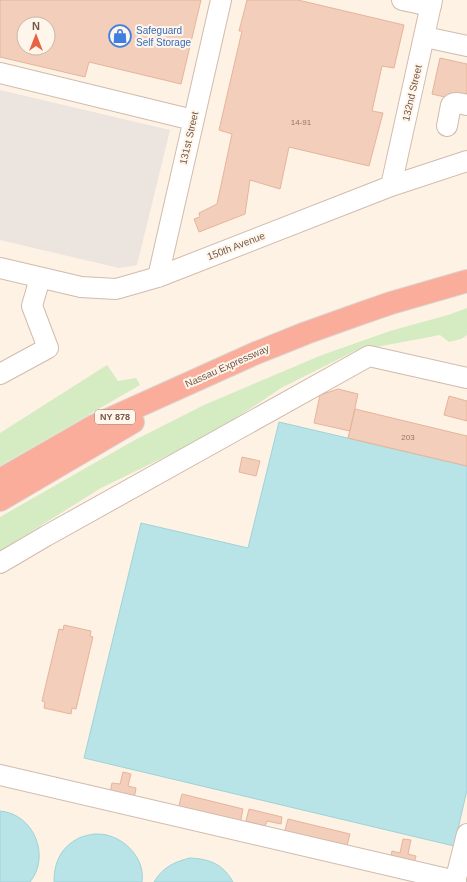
<svg xmlns="http://www.w3.org/2000/svg" width="467" height="882" viewBox="0 0 467 882" font-family="Helvetica,sans-serif">
<rect width="100%" height="100%" fill="#fdf2e4"/>
<path fill="#ece5df" d="M 0,90 L 170,130 L 137,265 L 119,268 L 0,240 Z"/>
<path fill="#d5ebc2" d="M 467,308 L 467,335 L 461,339 L 449,342 L 440,335 L 355,351 L 281,388 L 214,433 L 101,488 L 0,551 L 0,517 L 133,441 L 204,405 L 322,355 L 390,331 L 448,315 Z
M 107,365 L 118,381 L 136,378 L 140,385 L 0,466 L 0,433 Z"/>
<path fill="#b8e3e7" stroke="#9ed3d9" d="M 279,422 L 467,466 L 467,790 L 454,846 L 84,758 L 141,523 L 248,548 Z
M 0,811 C 34,814 51,856 30,882 L 0,882 Z
M 94,834 C 99,834 105,834 110,836 C 129,842 145,861 142,882 L 54,882 C 54,862 61,847 79,838 C 83,836 89,835 94,834 Z
M 190,858 C 210,859 223,864 233,882 L 154,882 C 163,867 174,862 190,858 Z"/>
<path fill="#f3cebb" stroke="#e6b49b" fill-rule="evenodd" d="M 0,0 L 201,0 L 181,84 L 89,62 L 85,77 L 0,57 ZM 24,24 L 48,24 L 48,48 L 24,48 Z
M 247,0 L 298,0 L 404,25 L 394,68 L 382,66 L 372,111 L 383,113 L 369,166 L 289,147 L 280,189 L 250,180 L 245,214 L 199,232 L 194,219 L 200,217 L 199,213 L 217,204 L 232,134 L 219,130 L 242,31 L 239,31 Z
M 440,58 L 467,64 L 467,98 L 450,94 L 449,98 L 432,94 Z
M 338,389 L 358,394 L 350,431 L 314,423 L 320,395 Z
M 449,396 L 467,401 L 467,421 L 444,415 Z
M 355,409 L 467,436 L 467,466 L 348,438 Z
M 242,457 L 260,461 L 256,476 L 239,472 Z
M 64,625 L 91,631 L 90,636 L 93,637 L 76,709 L 72,708 L 71,714 L 44,708 L 45,702 L 42,701 L 59,629 L 63,630 Z
M 123,772 L 131,774 L 128,786 L 136,788 L 134,799 L 110,793 L 112,783 L 120,784 Z
M 182,794 L 243,809 L 240,824 L 178,809 Z
M 249,809 L 282,817 L 281,824 L 267,821 L 265,826 L 246,821 Z
M 288,819 L 350,834 L 346,849 L 284,834 Z
M 403,839 L 411,840 L 408,854 L 416,856 L 413,867 L 390,861 L 392,851 L 400,853 Z"/>
<g fill="none" stroke-linecap="round" stroke-linejoin="round">
<g stroke="#d1bbad" stroke-width="22">
<path id="minor" d="M 402,0 L 431,6
M 425,37 L 467,46
M 0,73 L 193,120
M 447,126 L 451,105 C 455,101 462,104 467,105
M 391,186 L 432,0
M 0,268 L 81,287 L 116,289 L 158,277 L 391,186 L 467,161
M 158,277 L 221,0
M 0,374 L 48,348 L 32,306 L 40,278
M 0,563 L 46,536 L 369,356 L 467,378
M 0,775 L 456,881
M 455,882 L 467,834"/>
</g>
<g stroke="#dbd3d0" stroke-width="24">
<path id="highway" d="M 0,480 L 94,426 L 256,353 L 306,333 L 362,313 L 391,303 L 467,281
M 0,500 L 133,422"/>
</g>
<use href="#minor" stroke="#fff" stroke-width="20"/>
<use href="#highway" stroke="#f9ad9a" stroke-width="22"/>
</g>
<defs>
<g id="shop-ring" transform="scale(1.15)"><circle r="9.5" fill="#fff6eb" stroke="#3f7fe0" stroke-width="1.5"/><path d="M-5-2.5h2.3a2.7 3.5 0 0 1 5.4 0H5L5.5 6h-11ZM-1.5-2.5h3a1.5 2.3 0 0 0-3 0Z" fill="#3f7fe0"/></g>
</defs>
<g fill-rule="evenodd">
<use href="#shop-ring" x="120" y="36"/>
</g>
<g text-anchor="middle" dominant-baseline="central" stroke-width="4" stroke-linejoin="round" paint-order="stroke">
<g font-size="8" fill="#957566">
<text x="301" y="122">14-91</text>
<text x="408" y="437">203</text>
</g>
<rect fill="#fff6eb" stroke="#9f877a" stroke-width="1" x="95" y="410" width="40" height="14" rx="3"/>
<g font-size="9" font-weight="bold" fill="#765749">
<text x="115" y="417">NY 878</text>
</g>
<g font-size="10" fill="#366cbe" stroke="#fff6eb" text-anchor="start">
<text x="136" y="30">Safeguard<tspan x="136" dy="12">Self Storage</tspan></text>
</g>
<g font-size="10" fill="#765749" stroke="#fff6eb">
<text transform="translate(412 93) rotate(-77)">132nd Street</text>
<text transform="translate(189 138) rotate(-77)">131st Street</text>
<text transform="translate(236 246) rotate(-21)">150th Avenue</text>
<text transform="translate(227 366) rotate(-24)">Nassau Expressway</text>
</g>
</g>
<g transform="translate(36 36)"><circle r="19" fill="#fff6eb" stroke="#c8b6aa"/>
<path d="M0-3L7 15L0 10L-7 15Z" fill="#ea6246"/>
<text y="-6" font-size="11" font-weight="bold" text-anchor="middle" fill="#765749">N</text>
</g>
</svg>
